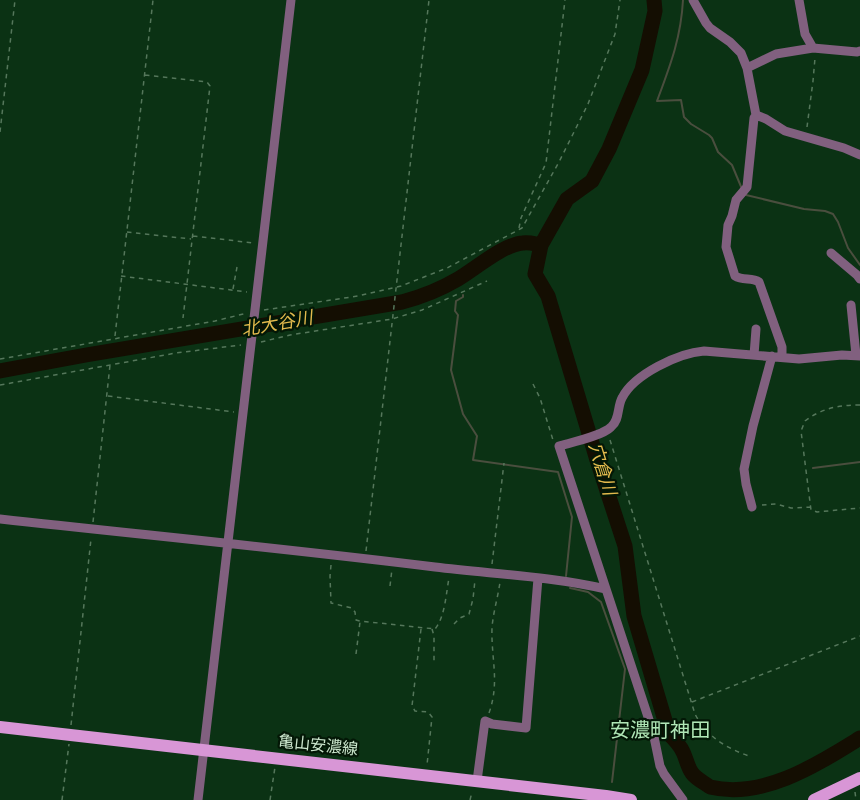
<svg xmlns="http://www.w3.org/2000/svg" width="860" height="800" viewBox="0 0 860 800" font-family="'Sofia Sans Condensed','Noto Sans JP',sans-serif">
<rect width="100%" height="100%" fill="#0b3214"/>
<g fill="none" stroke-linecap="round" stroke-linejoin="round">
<path stroke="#4a4e3e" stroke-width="2" d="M 683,0 C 681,38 670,66 657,101 L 681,100 L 684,117 L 691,124 L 709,135 L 712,138 L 718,152 L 732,165 L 742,189
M 746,195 L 804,209 L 825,211 L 833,214 L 838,222 L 848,248 L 860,265
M 463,295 L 463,297 L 456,301 L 455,311 L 458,315 L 451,370 L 463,414 L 477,436 L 473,460 L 558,472 L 572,517 L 566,576
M 813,468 L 860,462
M 570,588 L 588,592 L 601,602 L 625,669 L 612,782"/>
<path stroke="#140e02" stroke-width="15" d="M 654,0 L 655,11 L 642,70 L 609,149 L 592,181 L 567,199 L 541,245 L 535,274 L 548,296 L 597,460 L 625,546 L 634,616 L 669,734 C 674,739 680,745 683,752 C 686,758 688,768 692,773 C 696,779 705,783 710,787 C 763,800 818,764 860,738
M 0,371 L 86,355 L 402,302 C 421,297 441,289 458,279 C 475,269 504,244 523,243 C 529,242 535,244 541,245"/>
<path stroke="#55775b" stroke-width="1.5" stroke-dasharray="4.5 4.5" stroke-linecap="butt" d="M 145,75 L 207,82 L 210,86 L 183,318
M 807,127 L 813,81 L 815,58
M 0,132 L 15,0
M 519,228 L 521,218 L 546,163 L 565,0
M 127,232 L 191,239
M 193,236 L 254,243
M 121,276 L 247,292
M 233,289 L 237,267
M 264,310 L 358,296 L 401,286 L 447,268 L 522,228 L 559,162 L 588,104 L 615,34 L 620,0
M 115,336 L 153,0
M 261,342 L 290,335 L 392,319 L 422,310 L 487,281
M 0,359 L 215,321 L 247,313
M 533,384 L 540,398 L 553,440
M 0,385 L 176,353 L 241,345
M 108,396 L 234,412
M 860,405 C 839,405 822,408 805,421 L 801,431 L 811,510 L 817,512 L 860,508
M 610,440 L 695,714 C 706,736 726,748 749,756
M 762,505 L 776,504 L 791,508 L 810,507
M 93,522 L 110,365
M 366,551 L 429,0
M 492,564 L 504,463
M 331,565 L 330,576 L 331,603 L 352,608 L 355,612 L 356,620 L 360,621 L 435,629 C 445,617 446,594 449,578
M 390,586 L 392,569
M 454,624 L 460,618 L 469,614 L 473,599 L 475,580
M 421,629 L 412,706 L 415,711 L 428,712 L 432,717 L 427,765
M 432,629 L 434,636 L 434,664
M 356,654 L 360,622
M 692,702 L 860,636
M 489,713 C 500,682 491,659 492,628 C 493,613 498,597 500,582
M 71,725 L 91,539
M 855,792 L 856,800
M 62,800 L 69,744
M 270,800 L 275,767
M 470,800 L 472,792"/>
<path stroke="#81607f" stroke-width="9" d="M 693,0 L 706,23 L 710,28 L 730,42 L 741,53 L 747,68 L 756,115 L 754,118 L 747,187 L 736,200 L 732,216 L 728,225 L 726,247 L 735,276 C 743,281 752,277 759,282 L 782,347 L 782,357
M 799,0 L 805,34 L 813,48
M 747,68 L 776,54 L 782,53 L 813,48 L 857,52 L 860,51
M 756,115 L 766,119 L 785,131 L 844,148 L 860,155
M 831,253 L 857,275 L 860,279
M 851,305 L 856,355
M 754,355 L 756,329
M 752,507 L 746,484 L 744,469 L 753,426 L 772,356
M 0,519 C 145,535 290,549 435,567 C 491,574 550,576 606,589
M 477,781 L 485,721 L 492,724 L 526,728 L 538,578
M 198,800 L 291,0
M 683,800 L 664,774 L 660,766 L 653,732 L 559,446 C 573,442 602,436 611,427 C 620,420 617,407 622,398 C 634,374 679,353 704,351 L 799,359 L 842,355 L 860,356"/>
<path stroke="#d896d6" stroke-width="12" d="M 0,727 L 606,796 L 631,800
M 814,800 L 860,778"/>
</g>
<g text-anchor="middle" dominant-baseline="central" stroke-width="4.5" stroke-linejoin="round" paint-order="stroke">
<g font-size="16" fill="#c8e3ca" stroke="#031706">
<text transform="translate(318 746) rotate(6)">亀山安濃線</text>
</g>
<g font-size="18" font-style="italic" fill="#e3ba4d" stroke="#031706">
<text transform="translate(277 324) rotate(-10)">北大谷川</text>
<text transform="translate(602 469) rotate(73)">穴倉川</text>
</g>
<g font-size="20" fill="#b0e7b6" stroke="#031706">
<text x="660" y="731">安濃町神田</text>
</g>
</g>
</svg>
